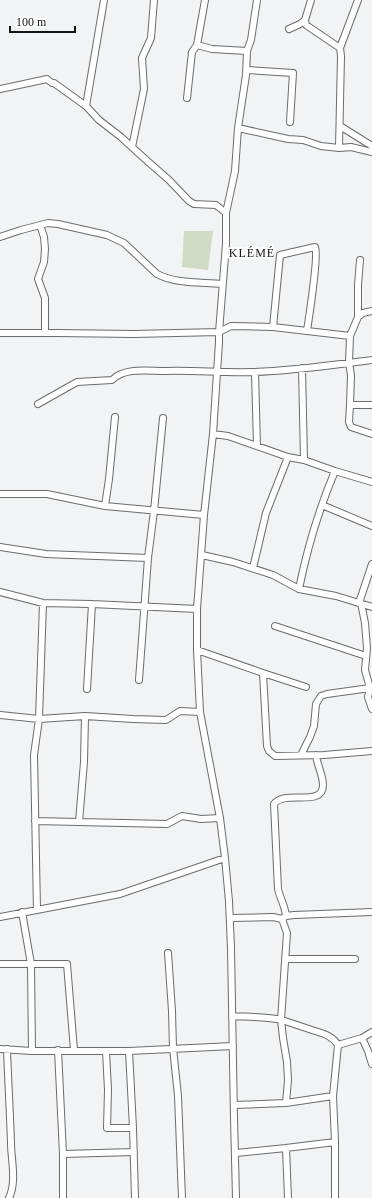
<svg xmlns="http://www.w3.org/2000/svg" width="372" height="1198" viewBox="0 0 372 1198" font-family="Georgia,serif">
<rect width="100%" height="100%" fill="#f2f3f4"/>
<path fill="#cfdbc2" d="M 184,231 L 213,231 L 208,270 L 182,267 Z"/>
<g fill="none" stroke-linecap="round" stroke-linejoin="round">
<g stroke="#6a6b6c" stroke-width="8">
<path id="minor" d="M 311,0 L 305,20 L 306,25 L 340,48 L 341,56 L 339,148
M 289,29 L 300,24 L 305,20
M 197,45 L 212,49 L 247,51
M 340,48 L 358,0
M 247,70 L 293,73 L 290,122
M 0,89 L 47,79 L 52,83 L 54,83 L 86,106 L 99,120 L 121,137 L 145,159 L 169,180 L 189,201 L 194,204 L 216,205 L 226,213
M 187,98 L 192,52 L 197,45 L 205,0
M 86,106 L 104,0
M 340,126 L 372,146
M 238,128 L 288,139 L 303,140 L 321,146 L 339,148 L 351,147 L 372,152
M 132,147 L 144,89 L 142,58 L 151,38 L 154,0
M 40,225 L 44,237 L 45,249 L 44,262 L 38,279 L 45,298 L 45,333
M 0,237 L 21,230 L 48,223 L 58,224 L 107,235 L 124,243 L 157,274 C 176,284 201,282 222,284
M 372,311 L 363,313 L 358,317 L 350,336 L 349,363 L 351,375 L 350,405 L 372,405
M 358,317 L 358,285 L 360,260
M 273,327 L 280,255 L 315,247 C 319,255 309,317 307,331
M 0,333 L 56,333 L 134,334 L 219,332 L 231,326 L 273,327 L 350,336
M 302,368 L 304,460
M 255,372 L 257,446
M 38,404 L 77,382 L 112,380 C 125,367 148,371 165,371 C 194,370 224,373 253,372 C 293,371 333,365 372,360
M 350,405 L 349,422 L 351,427 L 372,434
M 213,434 L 228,436 L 288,457 L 304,460 L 335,471 L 372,482
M 0,494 L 47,494 L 105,506 L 204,515
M 322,505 L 372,526
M 105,506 L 109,479 L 115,417
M 0,547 L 46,554 L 148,558
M 202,555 L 233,562 L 273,575 L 299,589 L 336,596 L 372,607
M 253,568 L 266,513 L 288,457
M 299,589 C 307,549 319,509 335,471
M 0,592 L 43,603 L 92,604 L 197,609
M 359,603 L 372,564
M 361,603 L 365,623 L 367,648 L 365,670 L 370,688 L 368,697 L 372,709
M 275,626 L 366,656
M 197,650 L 263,673 L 267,746 L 269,751 L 275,756 L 324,755 L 372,751
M 263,673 L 306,687
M 139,680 L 148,558 L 154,511 L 163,418
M 87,689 L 92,604
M 0,715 L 39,719 L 85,716 L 133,719 L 166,720 L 180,711 L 200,712
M 301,755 L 310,737 L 314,726 L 316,704 L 321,696 L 327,694 L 370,688
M 35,821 L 167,824 L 182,816 L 201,819 L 220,818
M 79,822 L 84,762 L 85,716
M 37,910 L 34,755 L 39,719 L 43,603
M 22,912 L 31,964 L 32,1051
M 286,916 C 285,906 280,898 278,889 L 274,804 C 285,789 323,808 323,785 C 323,775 317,765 316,755
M 0,917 L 120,894 L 225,858
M 230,918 L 273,917 L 282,919 L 287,933 L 281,1020 L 283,1038 L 287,1062 L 288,1080 L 286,1103
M 283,918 L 286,916 L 294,915 L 372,912
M 168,953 L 172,1011 L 173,1048 L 178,1096 L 182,1198
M 285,959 L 355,959
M 0,964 L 67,964 L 74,1050
M 232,1016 C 249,1017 266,1017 282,1020 C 291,1023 300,1026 309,1029 C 320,1033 331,1034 338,1045 L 333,1096 L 335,1142 L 335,1198
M 362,1038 L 368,1051 L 372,1064
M 338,1045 L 362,1038 L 372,1032
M 0,1049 L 32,1051 L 129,1051 L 233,1046
M 7,1049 C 8,1080 10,1111 11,1143 C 11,1160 17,1181 9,1198
M 58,1050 L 63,1154 L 63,1198
M 106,1051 L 108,1090 L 107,1128 L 133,1128
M 129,1051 L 133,1128 L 135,1198
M 234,1105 L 286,1103 L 333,1096
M 286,1148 L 288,1198
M 236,1153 L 286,1148 L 335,1142
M 63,1154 L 134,1152
M 236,1198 L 234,1118 L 231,948 L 229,901 L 225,858 L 220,818 L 200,712 L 197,650 L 197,609 L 204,515 L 213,434 L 219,342 L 219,332 L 226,244 L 226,213 L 235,171 L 238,128 L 246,75 L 247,51 L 251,40 L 257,0"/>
</g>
<use href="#minor" stroke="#fff" stroke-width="6"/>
</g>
<g text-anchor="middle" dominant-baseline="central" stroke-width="3.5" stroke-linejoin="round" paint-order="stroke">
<g font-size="12" letter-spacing="1" fill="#121313" stroke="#fff">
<text x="252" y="253">KLÉMÉ</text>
</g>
</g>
<path d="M10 26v6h65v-6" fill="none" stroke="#121313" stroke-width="2"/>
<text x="16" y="26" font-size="12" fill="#121313" stroke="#ffffff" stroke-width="3" paint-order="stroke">100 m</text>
</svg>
